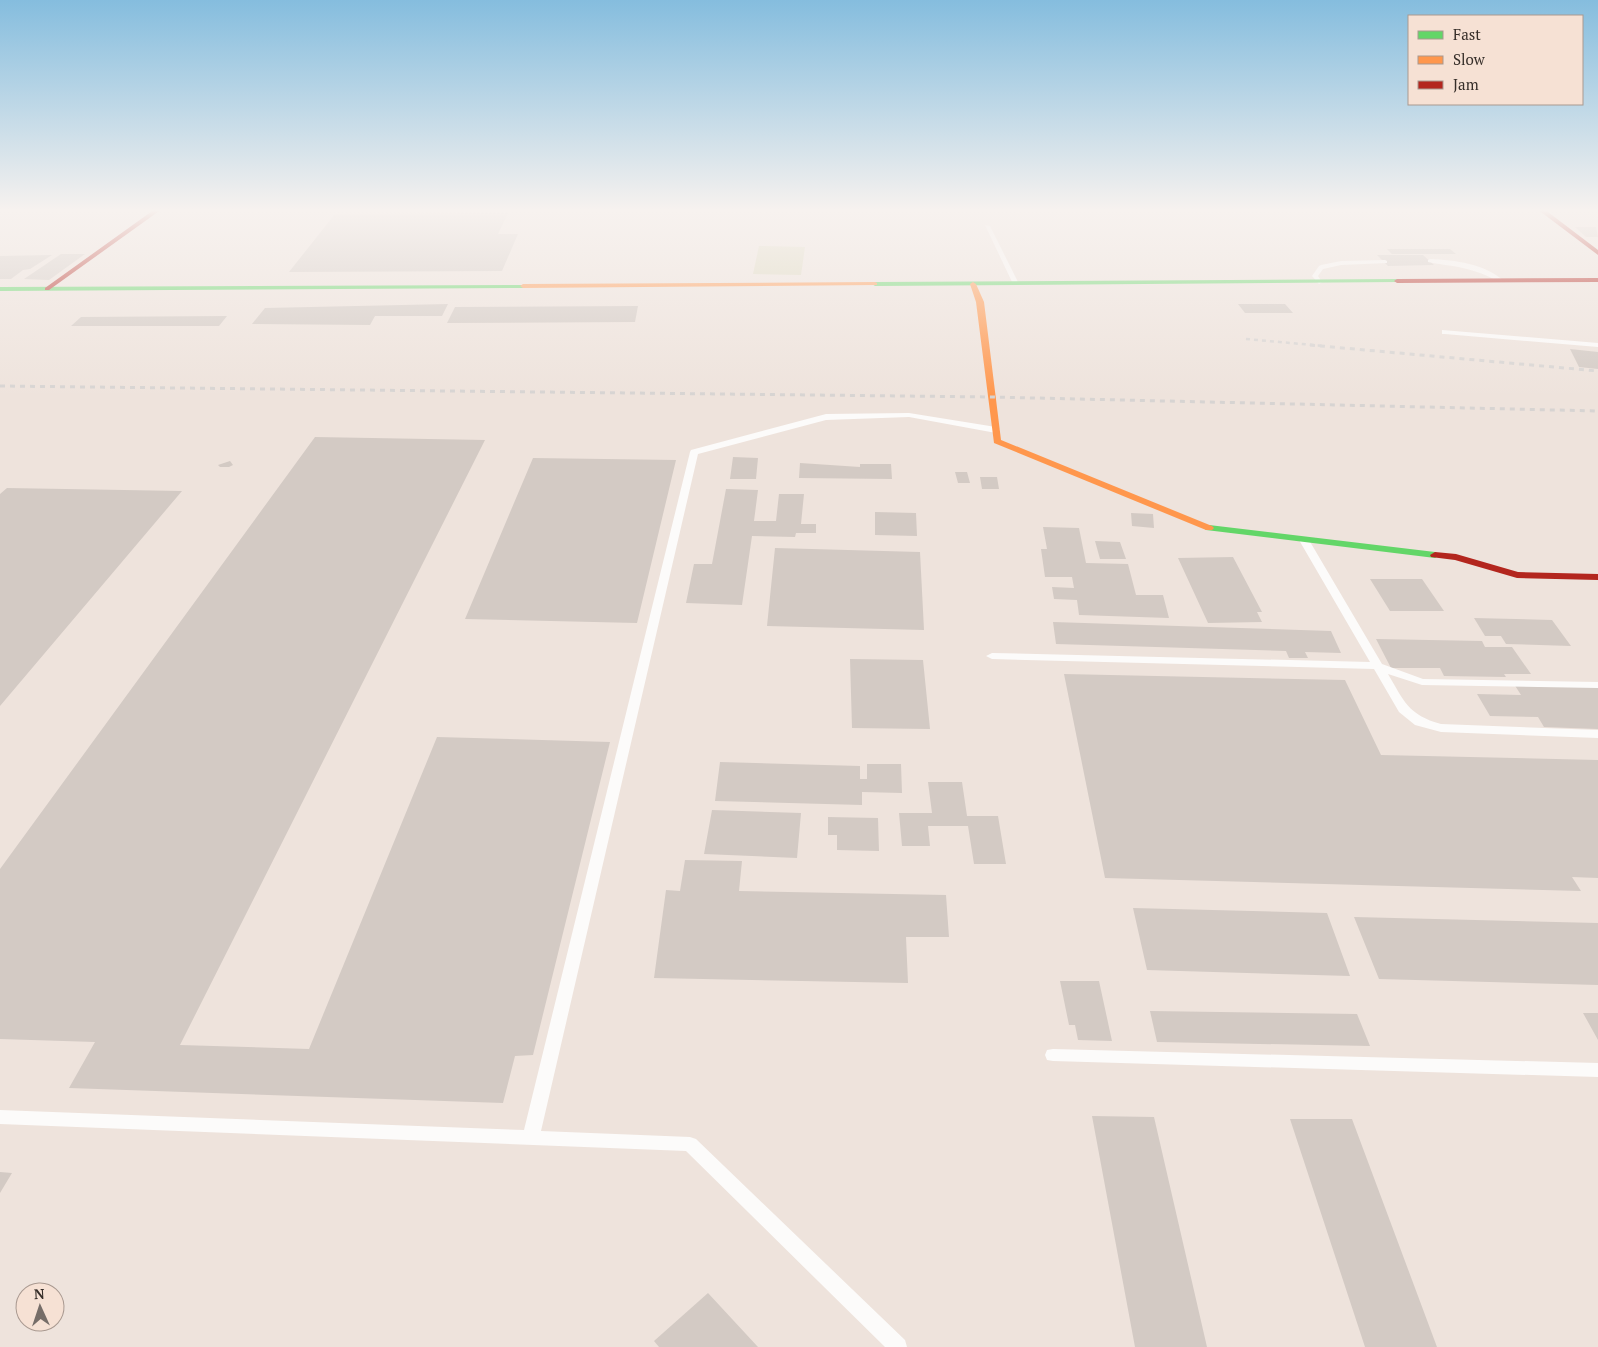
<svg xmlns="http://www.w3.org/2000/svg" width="1598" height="1347" viewBox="0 0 1598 1347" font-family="'PT Serif',serif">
<rect width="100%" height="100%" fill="#eee3dc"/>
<path fill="#dbd7bc" d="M 759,246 L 805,247 L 801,275 L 753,274 Z"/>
<path fill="#d3cac4" d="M 508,213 L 498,234 L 518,234 L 502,271 L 289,272 L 335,214 Z
M 1575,227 L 1596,227 L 1598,237 L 1586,237 Z
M 1387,249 L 1450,249 L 1456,254 L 1392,254 Z
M 61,254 L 85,254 L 49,280 L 24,279 Z
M 52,255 L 30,269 L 23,270 L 11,279 L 0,279 L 0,256 Z
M 1377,255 L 1423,255 L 1434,265 L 1388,266 Z
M 448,304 L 442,316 L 375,316 L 370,325 L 252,324 L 265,308 Z
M 1238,304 L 1285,304 L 1293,313 L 1245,313 Z
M 638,306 L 635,322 L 447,323 L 455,307 Z
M 227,316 L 219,326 L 71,326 L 81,317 Z
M 1570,349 L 1598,352 L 1598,369 L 1579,367 Z
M 315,437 L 485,440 L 180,1045 L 309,1049 L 437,737 L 610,742 L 533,1055 L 515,1056 L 503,1103 L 69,1088 L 95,1042 L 0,1039 L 0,869 Z
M 733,457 L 758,458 L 756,479 L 730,479 Z
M 533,458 L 676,460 L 637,623 L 465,619 Z
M 230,461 L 233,465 L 229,467 L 220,467 L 218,465 Z
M 800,463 L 860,467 L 860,464 L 891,464 L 892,479 L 799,478 Z
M 955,472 L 967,472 L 970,483 L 958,483 Z
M 980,477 L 997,477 L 999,489 L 982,489 Z
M 7,488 L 182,491 L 0,706 L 0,494 Z
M 726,489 L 758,490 L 754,521 L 776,521 L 779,494 L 804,494 L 801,524 L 816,524 L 816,533 L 796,533 L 795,537 L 752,536 L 742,605 L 686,603 L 694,564 L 712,564 Z
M 875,512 L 916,513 L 917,536 L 875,535 Z
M 1131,513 L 1153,514 L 1154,528 L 1132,526 Z
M 1043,527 L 1079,528 L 1086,563 L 1128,564 L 1136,595 L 1163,595 L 1169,618 L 1079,615 L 1077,600 L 1054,599 L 1052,587 L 1074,588 L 1072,577 L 1045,577 L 1041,549 L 1047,549 Z
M 1095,541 L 1120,542 L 1126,559 L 1100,559 Z
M 775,548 L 920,552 L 924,630 L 767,626 Z
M 1233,557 L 1262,612 L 1257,612 L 1262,622 L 1208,623 L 1178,558 Z
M 1370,579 L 1422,579 L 1444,611 L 1390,611 Z
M 1474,618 L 1552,620 L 1571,646 L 1506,644 L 1501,636 L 1485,636 Z
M 1053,622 L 1331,631 L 1341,653 L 1305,652 L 1308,658 L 1289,658 L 1286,651 L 1056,644 Z
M 1376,639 L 1482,641 L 1485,647 L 1512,647 L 1531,674 L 1504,674 L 1506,677 L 1444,676 L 1440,668 L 1391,668 Z
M 850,659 L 923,660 L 930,729 L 852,728 Z
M 1064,674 L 1345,680 L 1381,755 L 1598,760 L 1598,878 L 1572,877 L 1581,891 L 1105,878 Z
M 1514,684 L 1598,686 L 1598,729 L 1544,727 L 1538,717 L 1490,716 L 1477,694 L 1521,695 Z
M 720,762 L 860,766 L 860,779 L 867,779 L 867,764 L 901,764 L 902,793 L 862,792 L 862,805 L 715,801 Z
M 928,782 L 962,782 L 967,816 L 998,816 L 1006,864 L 974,864 L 968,826 L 928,826 L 930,846 L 902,846 L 899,813 L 932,813 Z
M 712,810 L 801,813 L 797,858 L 704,854 Z
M 828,817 L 878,818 L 879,851 L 837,850 L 837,835 L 828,835 Z
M 685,860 L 742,861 L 739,891 L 946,895 L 949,937 L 906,937 L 908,983 L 654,978 L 666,890 L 680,891 Z
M 1133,908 L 1327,913 L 1350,976 L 1147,970 Z
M 1354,917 L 1598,923 L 1598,985 L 1379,979 Z
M 1060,981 L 1099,981 L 1112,1041 L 1078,1040 L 1075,1025 L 1069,1025 Z
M 1150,1011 L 1357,1014 L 1370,1046 L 1157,1042 Z
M 1583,1013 L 1598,1013 L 1598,1040 Z
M 1092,1116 L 1154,1117 L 1207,1347 L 1135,1347 Z
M 1290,1119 L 1352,1119 L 1437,1347 L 1365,1347 Z
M 0,1172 L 12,1173 L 0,1193 Z
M 708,1293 L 758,1347 L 659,1347 L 654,1341 Z"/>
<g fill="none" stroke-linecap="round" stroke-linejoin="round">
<path fill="#fcfbfa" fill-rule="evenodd" d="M 985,225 L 990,226 L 1019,284 L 1018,285 L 1013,284 Z
M 1430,259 C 1455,260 1485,264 1504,281 L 1499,282 C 1473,267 1455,267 1428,262 L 1428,260 Z
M 1385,260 L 1387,261 L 1387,263 L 1341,265 L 1323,269 L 1318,276 L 1322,282 L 1319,284 L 1312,276 L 1319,266 L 1321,265 L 1341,261 Z
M 1442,330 L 1598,343 L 1598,347 L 1445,334 L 1442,334 Z
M 909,413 L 996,427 L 1000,430 L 996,433 L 909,417 L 826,420 L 698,454 L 541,1131 L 690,1137 L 696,1139 L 905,1340 L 907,1347 L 885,1347 L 686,1151 L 0,1124 L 0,1110 L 524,1130 L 690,452 L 691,450 L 826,414 Z
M 1304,537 L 1309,540 L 1382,664 L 1423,679 L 1598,682 L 1598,688 L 1422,685 L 1388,674 C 1404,701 1408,715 1441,724 L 1598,730 L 1598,738 L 1441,732 L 1415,725 L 1399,712 L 1374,669 L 992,659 L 986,656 L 992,653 L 1370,662 L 1299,540 Z
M 1053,1049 L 1598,1063 L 1598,1077 L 1053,1061 L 1047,1060 L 1045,1055 L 1047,1050 Z"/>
<path fill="#63d668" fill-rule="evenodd" d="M 1397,279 L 1399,280 L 1399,282 L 875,286 L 872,284 L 875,282 Z
M 525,285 L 525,287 L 523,288 L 0,291 L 0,287 Z
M 1209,525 L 1435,552 L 1440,555 L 1435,558 L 1206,530 L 1204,528 L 1206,526 Z"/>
<path fill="#ff974d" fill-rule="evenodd" d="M 875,282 L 877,283 L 877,285 L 523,288 L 520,286 L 523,284 Z
M 973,282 L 976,284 L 984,302 L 1001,440 L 1212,526 L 1214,528 L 1212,530 L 1206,530 L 994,443 L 976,302 L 970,284 Z"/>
<path fill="#b3261e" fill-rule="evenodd" d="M 155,209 L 162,209 L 49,290 L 45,290 L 45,288 Z
M 1537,209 L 1544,209 L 1598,250 L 1598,255 Z
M 1598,278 L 1598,282 L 1397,283 L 1394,281 L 1397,279 Z
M 1435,552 L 1456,554 L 1518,572 L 1598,574 L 1598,580 L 1517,578 L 1455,560 L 1431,557 L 1430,555 Z"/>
<path stroke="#d7d4d2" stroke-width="2.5" stroke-dasharray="4 4" stroke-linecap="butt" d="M 1246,339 L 1324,346"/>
<path stroke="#d7d4d2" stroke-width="3" stroke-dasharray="5 5" stroke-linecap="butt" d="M 1310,345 L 1598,371
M 0,386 L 992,397 L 1598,411"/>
</g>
<linearGradient id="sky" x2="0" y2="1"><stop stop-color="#85bdde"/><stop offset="0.53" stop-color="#f7f2ef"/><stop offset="1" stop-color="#f7f2ef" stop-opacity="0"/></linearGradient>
<rect width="1598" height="397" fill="url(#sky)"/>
<rect x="1408" y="15" width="175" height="90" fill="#f6e1d4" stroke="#a99990"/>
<rect x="1418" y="31" width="25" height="8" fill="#63d668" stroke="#a99990"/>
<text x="1453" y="40" font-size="15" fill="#362e29">Fast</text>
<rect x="1418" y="56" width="25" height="8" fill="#ff974d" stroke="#a99990"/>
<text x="1453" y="65" font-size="15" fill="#362e29">Slow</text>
<rect x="1418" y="81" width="25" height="8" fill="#b3261e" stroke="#a99990"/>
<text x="1453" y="90" font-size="15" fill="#362e29">Jam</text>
<g transform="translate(40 1307) rotate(357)"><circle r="24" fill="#f6e1d4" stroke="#a99990"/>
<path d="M0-4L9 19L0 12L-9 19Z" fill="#766d68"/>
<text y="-8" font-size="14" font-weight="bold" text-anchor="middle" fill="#362e29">N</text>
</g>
</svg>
